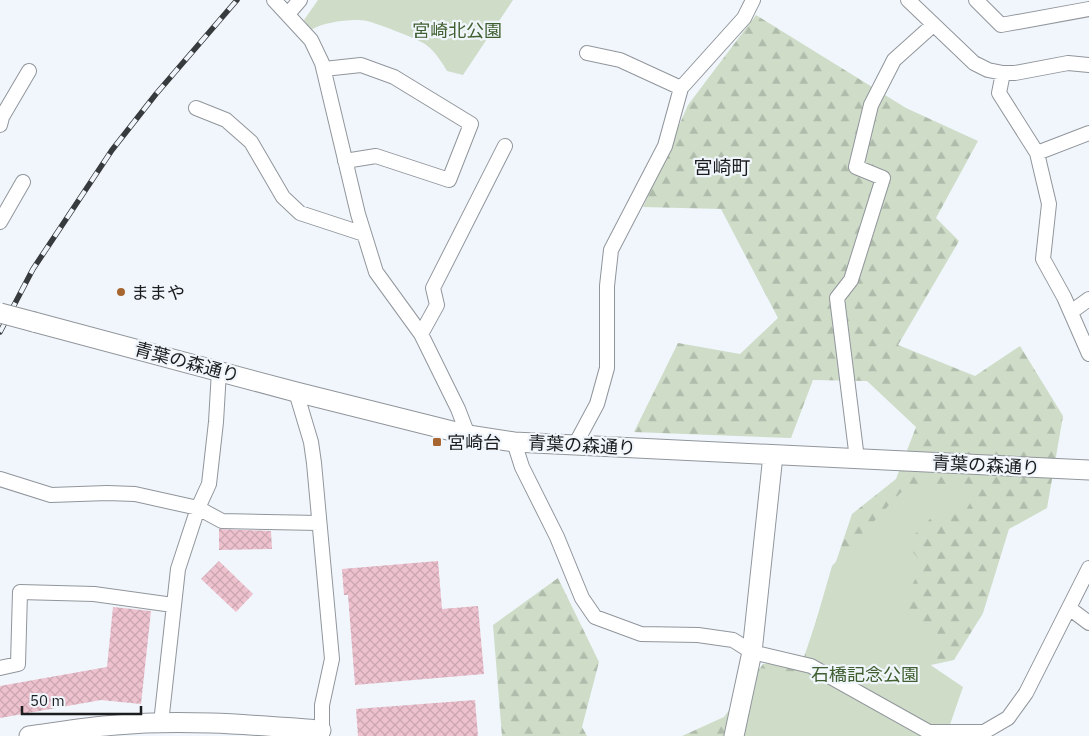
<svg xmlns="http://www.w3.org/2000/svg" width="1089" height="736" viewBox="0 0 1089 736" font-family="'IBM Plex Sans','Noto Sans JP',sans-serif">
<defs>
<pattern id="forest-firs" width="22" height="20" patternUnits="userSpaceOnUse" patternTransform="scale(1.25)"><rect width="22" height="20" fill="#cedcc8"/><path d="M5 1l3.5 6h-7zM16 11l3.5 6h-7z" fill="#b0bcab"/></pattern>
<pattern id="building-cross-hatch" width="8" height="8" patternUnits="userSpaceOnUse" patternTransform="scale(1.25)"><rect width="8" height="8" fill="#edc2ce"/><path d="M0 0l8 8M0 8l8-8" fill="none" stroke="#cba6b0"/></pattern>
</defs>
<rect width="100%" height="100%" fill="#f0f6fb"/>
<path fill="url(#forest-firs)" d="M 756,15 L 906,108 L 978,141 L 936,218 L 959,241 L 898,345 L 975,376 L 1020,346 L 1063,416 L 1047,508 L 1009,529 L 983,613 L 954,660 L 866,679 L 803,736 L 682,736 L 724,717 L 763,664 L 803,660 L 852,514 L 896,479 L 916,427 L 867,381 L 813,380 L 791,438 L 634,432 L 678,343 L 740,354 L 778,318 L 721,209 L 643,207 L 688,105 Z
M 558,578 L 599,662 L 582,727 L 587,736 L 502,736 L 493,625 Z"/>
<path fill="#cedcc8" d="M 318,0 L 513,0 L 463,75 L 447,71 C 441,61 435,51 425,44 C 418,39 376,23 367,21 C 353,18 323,22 311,30 L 304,20 Z
M 907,486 L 979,488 L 963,515 L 936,513 L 906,543 L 923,565 L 899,609 L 938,631 L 926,662 L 963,687 L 946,736 L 744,736 L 760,668 L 801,673 L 832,566 Z"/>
<path fill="url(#building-cross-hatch)" d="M 219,529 L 271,531 L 272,549 L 219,550 Z
M 219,561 L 253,594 L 236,612 L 201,579 Z
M 438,561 L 442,609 L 478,606 L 484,674 L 355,685 L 348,595 L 344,595 L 342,569 Z
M 113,607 L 151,611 L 141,704 L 101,700 L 0,718 L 0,686 L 107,667 Z
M 475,700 L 478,736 L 358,736 L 356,709 Z"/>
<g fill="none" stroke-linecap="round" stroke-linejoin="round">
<g stroke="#91969c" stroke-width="16">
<path id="street" d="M 274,0 L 311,40 L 322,63 L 358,214 L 376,272 L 421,334 L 458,409 L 468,435
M 908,0 L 974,63 L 988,70 L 1003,73 L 1015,73 L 1068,63 L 1089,65
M 976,0 L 1001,25 L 1089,9
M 288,14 L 300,0
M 587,53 L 620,60 L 681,88
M 324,69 L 361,65 L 394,77 L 471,124 L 449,180 L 376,156 L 345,161
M 1003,73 L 999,93 L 1037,153 L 1049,204 L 1043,259 L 1064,297 L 1089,354
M 196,108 L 226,120 L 251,142 L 283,197 L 300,213 L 364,234
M 0,125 L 2,117 L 29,71
M 1037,153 L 1089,133
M 0,222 L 23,182
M 1071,312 L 1089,299
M 421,334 L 437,305 L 433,288 L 505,146
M 296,392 L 311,442 L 314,463 L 332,659 L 322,705 L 322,736
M 514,442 L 522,467 L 557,537 L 582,598 L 595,617 L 641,634 L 698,635 L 733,640 L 752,652 L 811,666 L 929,732 L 984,732 L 1008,718 L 1026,693 L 1089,568
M 575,445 L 597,404 L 607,368 L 607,286 L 611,250 L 665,146 L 681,88 L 744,18 L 753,0
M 857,459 L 837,298 L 851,280 L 883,178 L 856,167 L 871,105 L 894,60 L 933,25
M 0,479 L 51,495 L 107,493 L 135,494 L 198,508 L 222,521 L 319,523
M 1069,608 L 1089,623
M 0,668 L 18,664 L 20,592 L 94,594 L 173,605
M 161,723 L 178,569 L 198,508 L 209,484 L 216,422 L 219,371"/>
</g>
<g stroke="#91969c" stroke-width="21">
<path id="secondary" d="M 34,322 L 296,392 L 468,435 L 514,442 L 1089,470
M 29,736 C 58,732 87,727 116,725 C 184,719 253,725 321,730
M 734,736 L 752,652 L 773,455"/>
</g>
<use href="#street" stroke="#fff" stroke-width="14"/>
<use href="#secondary" stroke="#fff" stroke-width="19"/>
<g stroke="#383b3d" stroke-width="5.5">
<path id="rail" d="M 0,332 L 33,269 L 112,150 L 156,94 L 237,0"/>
</g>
<use href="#rail" stroke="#f0f6fb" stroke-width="4" stroke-dasharray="11" stroke-linecap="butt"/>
<g stroke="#91969c" stroke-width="21" stroke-linecap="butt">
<path id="secondary-bridge" d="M 0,313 L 34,322"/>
</g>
<use href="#secondary-bridge" stroke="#fff" stroke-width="19"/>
</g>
<g fill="#a76630" stroke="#f0f6fb" stroke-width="2">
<circle cx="121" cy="292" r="5"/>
<rect x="432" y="437" width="10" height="10" rx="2.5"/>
</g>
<g text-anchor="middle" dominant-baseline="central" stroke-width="4.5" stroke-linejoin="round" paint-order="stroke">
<g font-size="18" fill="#405f30" stroke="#f0f6fb">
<text x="457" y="30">宮崎北公園</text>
<text x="865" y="674">石橋記念公園</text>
</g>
<g font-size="18" fill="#1b1d1f" stroke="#f0f6fb" text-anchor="start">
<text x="131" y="292">ままや</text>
<text x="447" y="442">宮崎台</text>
</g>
<g font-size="18" fill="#1b1d1f" stroke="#f0f6fb">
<text transform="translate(187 362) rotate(15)">青葉の森通り</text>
<text transform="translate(582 445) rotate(3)">青葉の森通り</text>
<text transform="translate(986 465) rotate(3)">青葉の森通り</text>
</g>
<g font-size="19" fill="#1b1d1f" stroke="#f0f6fb">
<text x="722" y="167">宮崎町</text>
</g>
</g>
<path d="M22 706v8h119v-8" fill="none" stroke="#1b1d1f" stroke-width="2.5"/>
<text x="30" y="706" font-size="15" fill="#1b1d1f" stroke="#f0f6fb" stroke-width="4" paint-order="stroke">50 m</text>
</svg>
